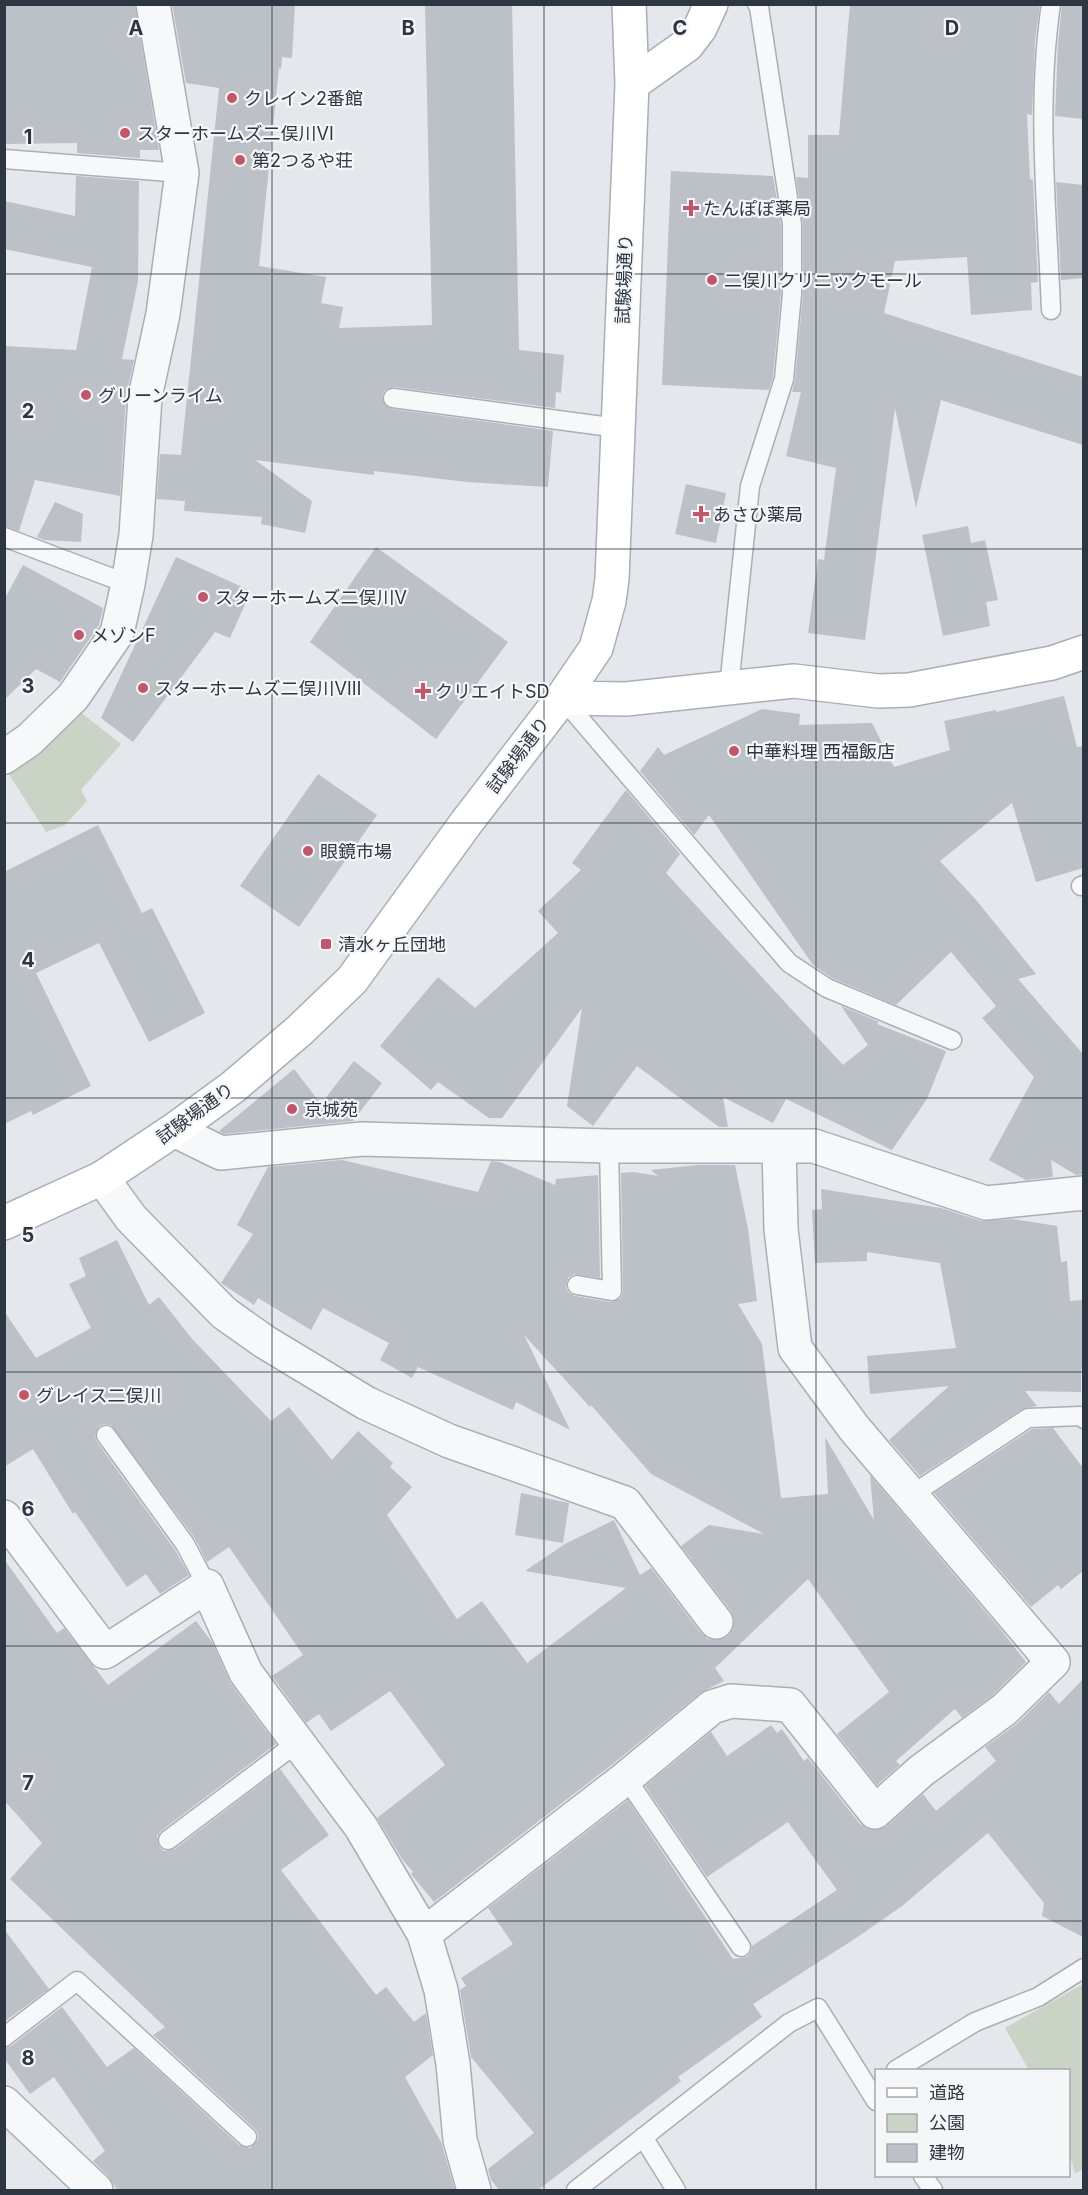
<svg xmlns="http://www.w3.org/2000/svg" width="1088" height="2195" viewBox="0 0 1088 2195" font-family="Inter,'Noto Sans JP',sans-serif">
<rect width="100%" height="100%" fill="#e4e7eb"/>
<path fill="#cad4c6" d="M 79,711 L 121,744 L 81,790 L 87,801 L 65,825 L 46,832 L 8,773 Z
M 1083,1984 L 1084,2169 L 1075,2173 L 1069,2153 L 1068,2070 L 1029,2070 L 1005,2028 Z"/>
<path fill="#bcc1c7" d="M 4,4 L 135,4 L 159,150 L 140,150 L 140,158 L 77,153 L 77,143 L 4,144 Z
M 172,4 L 295,4 L 292,58 L 282,57 L 281,69 L 279,68 L 259,266 L 326,277 L 321,303 L 343,307 L 339,328 L 432,325 L 425,4 L 512,4 L 519,350 L 564,355 L 561,393 L 556,392 L 555,408 L 394,387 L 384,391 L 382,397 L 386,406 L 392,409 L 553,431 L 548,487 L 467,482 L 374,471 L 374,475 L 255,460 L 312,501 L 305,533 L 261,524 L 262,517 L 184,511 L 185,501 L 157,499 L 160,454 L 181,455 L 219,88 L 186,83 Z
M 850,4 L 1040,4 L 1035,41 L 1032,115 L 1027,114 L 1030,179 L 1033,180 L 1038,282 L 1031,283 L 1032,310 L 971,315 L 967,257 L 895,261 L 884,313 L 1083,377 L 1083,445 L 941,400 L 916,508 L 895,408 L 865,640 L 808,633 L 818,559 L 824,560 L 836,468 L 786,456 L 801,392 L 792,392 L 795,380 L 803,294 L 803,224 L 796,177 L 808,178 L 808,135 L 839,135 Z
M 1062,4 L 1083,4 L 1083,119 L 1055,116 L 1058,43 Z
M 671,171 L 773,176 L 781,225 L 781,293 L 773,377 L 769,390 L 662,385 Z
M 76,176 L 139,181 L 138,281 L 122,359 L 134,360 L 126,396 L 120,496 L 35,480 L 19,531 L 4,526 L 4,346 L 76,350 L 92,267 L 4,249 L 4,201 L 75,216 Z
M 1056,182 L 1083,185 L 1083,278 L 1061,280 Z
M 686,484 L 726,493 L 716,543 L 675,534 Z
M 55,502 L 83,514 L 81,542 L 44,540 L 37,537 Z
M 968,526 L 971,543 L 985,540 L 998,600 L 986,602 L 990,626 L 943,636 L 922,535 Z
M 376,547 L 508,642 L 436,739 L 310,642 Z
M 176,557 L 251,591 L 230,638 L 215,632 L 133,742 L 101,718 Z
M 23,565 L 103,608 L 99,625 L 60,682 L 36,669 L 4,700 L 4,600 Z
M 1064,696 L 1077,747 L 1083,746 L 1083,868 L 1036,882 L 1012,803 L 940,861 L 977,901 L 1036,974 L 1018,979 L 1083,1054 L 1083,1174 L 1076,1175 L 1051,1160 L 1053,1177 L 1026,1180 L 989,1160 L 1034,1077 L 982,1018 L 996,1006 L 951,952 L 896,1005 L 832,978 L 813,965 L 709,815 L 694,835 L 640,771 L 658,747 L 664,755 L 762,709 L 800,714 L 799,725 L 872,723 L 894,767 L 950,750 L 944,721 L 996,710 L 996,712 Z
M 318,774 L 377,815 L 299,927 L 240,886 Z
M 626,790 L 680,854 L 666,873 L 843,1065 L 868,1045 L 841,1006 L 879,1022 L 877,1024 L 946,1051 L 927,1099 L 892,1150 L 786,1099 L 773,1123 L 723,1097 L 728,1127 L 719,1127 L 637,1066 L 593,1126 L 567,1106 L 582,1008 L 502,1118 L 489,1118 L 438,1082 L 431,1090 L 380,1046 L 438,977 L 475,1008 L 558,933 L 538,911 L 581,870 L 572,863 Z
M 98,825 L 142,913 L 152,908 L 205,1013 L 149,1042 L 99,943 L 36,973 L 91,1086 L 33,1115 L 31,1111 L 4,1124 L 4,872 Z
M 354,1061 L 382,1083 L 353,1121 L 224,1134 L 219,1131 L 294,1069 L 321,1104 Z
M 342,1160 L 478,1192 L 491,1161 L 500,1162 L 555,1185 L 556,1179 L 598,1175 L 600,1278 L 574,1274 L 568,1278 L 566,1288 L 569,1293 L 575,1296 L 611,1302 L 621,1298 L 623,1291 L 621,1173 L 634,1172 L 658,1176 L 651,1170 L 698,1165 L 735,1165 L 748,1229 L 757,1301 L 738,1304 L 762,1344 L 781,1498 L 828,1494 L 825,1437 L 874,1520 L 870,1475 L 1001,1630 L 1026,1662 L 993,1695 L 962,1718 L 955,1709 L 896,1761 L 900,1765 L 877,1785 L 837,1734 L 889,1692 L 808,1579 L 715,1668 L 724,1681 L 700,1693 L 614,1763 L 434,1902 L 411,1874 L 413,1872 L 402,1859 L 377,1818 L 445,1765 L 390,1691 L 331,1731 L 319,1714 L 306,1723 L 272,1676 L 303,1655 L 229,1547 L 207,1562 L 194,1537 L 111,1425 L 104,1424 L 99,1426 L 95,1436 L 97,1442 L 175,1550 L 189,1575 L 160,1594 L 146,1574 L 127,1587 L 75,1512 L 73,1514 L 33,1449 L 4,1467 L 4,1311 L 36,1358 L 91,1328 L 69,1284 L 86,1276 L 79,1258 L 117,1240 L 149,1305 L 159,1297 L 193,1340 L 271,1421 L 289,1407 L 332,1460 L 358,1431 L 393,1463 L 390,1467 L 412,1487 L 387,1515 L 457,1619 L 482,1601 L 527,1663 L 626,1588 L 525,1571 L 565,1544 L 614,1520 L 640,1575 L 651,1568 L 701,1633 L 708,1639 L 719,1640 L 728,1636 L 733,1629 L 734,1619 L 731,1611 L 681,1546 L 709,1525 L 764,1534 L 651,1474 L 591,1405 L 590,1407 L 524,1335 L 570,1430 L 516,1402 L 513,1410 L 418,1367 L 412,1378 L 380,1360 L 389,1343 L 323,1308 L 311,1330 L 258,1298 L 254,1305 L 221,1283 L 253,1234 L 237,1225 L 268,1167 Z
M 821,1189 L 941,1208 L 981,1221 L 1013,1219 L 1057,1226 L 1061,1262 L 1067,1261 L 1070,1301 L 1083,1300 L 1083,1369 L 1081,1369 L 1081,1392 L 1025,1391 L 1037,1406 L 1022,1409 L 920,1476 L 889,1440 L 949,1386 L 870,1394 L 867,1356 L 956,1348 L 940,1263 L 867,1252 L 867,1261 L 815,1263 L 812,1210 L 822,1209 Z
M 1053,1428 L 1083,1468 L 1083,1571 L 1061,1589 L 1058,1585 L 1031,1607 L 934,1493 L 1032,1429 Z
M 521,1493 L 569,1503 L 563,1543 L 515,1535 Z
M 4,1559 L 57,1633 L 64,1628 L 108,1685 L 196,1621 L 212,1642 L 231,1684 L 276,1744 L 161,1831 L 157,1836 L 159,1846 L 164,1851 L 175,1849 L 280,1769 L 329,1835 L 281,1870 L 376,1995 L 386,1987 L 414,2022 L 426,2013 L 433,2055 L 405,2077 L 441,2142 L 455,2190 L 117,2190 L 109,2177 L 93,2161 L 105,2151 L 54,2077 L 30,2094 L 4,2058 L 4,2048 L 11,2046 L 62,2007 L 107,2067 L 134,2048 L 239,2145 L 250,2148 L 258,2140 L 258,2134 L 255,2129 L 153,2035 L 165,2027 L 10,1879 L 42,1843 L 4,1800 Z
M 1083,1679 L 1083,1937 L 1042,1916 L 1044,1903 L 988,1833 L 902,1906 L 856,1938 L 753,2004 L 762,2017 L 678,2077 L 681,2081 L 538,2190 L 499,2190 L 491,2180 L 488,2169 L 534,2133 L 471,2057 L 460,1990 L 466,1986 L 461,1978 L 513,1944 L 488,1908 L 628,1800 L 733,1959 L 747,1957 L 751,1952 L 752,1946 L 837,1890 L 788,1822 L 707,1877 L 645,1786 L 711,1732 L 727,1756 L 771,1725 L 777,1733 L 782,1729 L 804,1761 L 808,1758 L 860,1824 L 868,1829 L 878,1830 L 887,1826 L 923,1794 L 936,1811 L 996,1761 L 985,1747 L 1018,1723 L 1049,1692 L 1059,1704 Z
M 4,1929 L 49,1989 L 4,2022 Z"/>
<g fill="none" stroke-linecap="round" stroke-linejoin="round">
<g stroke="#aaaeb5" stroke-width="21">
<path id="lane" d="M 1051,4 C 1036,105 1047,208 1051,310
M 4,159 L 182,173
M 393,398 L 618,428
M 4,537 L 128,584
M 729,687 L 750,486 L 784,379 L 792,294 L 792,224 L 759,7 L 757,4
M 562,698 L 789,963 L 827,988 L 952,1040
M 1081,886 L 1084,885
M 577,1285 L 612,1291 L 609,1146
M 106,1435 L 185,1544 L 207,1586
M 910,1496 L 1028,1418 L 1081,1416 L 1084,1419
M 626,1778 L 741,1947
M 168,1840 L 298,1742
M 4,2037 L 77,1981 L 247,2137
M 896,2070 L 975,2022 L 1038,1997 L 1084,1968
M 643,2137 L 676,2190
M 923,2176 L 933,2190
M 576,2190 L 789,2023 L 818,2008 L 876,2101"/>
</g>
<g stroke="#aaaeb5" stroke-width="36">
<path id="street" d="M 4,757 L 29,740 L 73,697 L 117,633 L 128,584 L 136,535 L 145,397 L 163,314 L 182,173 L 153,4
M 174,1130 L 221,1153 L 362,1139 L 609,1146 L 814,1146 L 986,1203 L 1084,1193
M 102,1178 L 131,1218 L 224,1313 L 265,1342 L 366,1403 L 449,1441 L 625,1503 L 716,1622
M 4,1517 L 105,1652 L 207,1586 L 246,1673 L 361,1827 L 424,1934 L 441,1990 L 453,2064 L 460,2140 L 474,2190
M 424,1934 L 626,1778 L 712,1707 L 731,1701 L 790,1705 L 875,1812 L 921,1771 L 1005,1709 L 1053,1662 L 854,1428 L 795,1348 L 781,1229 L 779,1146
M 4,2103 L 96,2190"/>
</g>
<g stroke="#aaaeb5" stroke-width="36">
<path id="secondary" d="M 632,84 L 687,45 L 700,28 L 711,4
M 562,698 L 626,699 L 794,681 L 878,691 L 909,690 L 1052,663 L 1084,652
M 4,1223 L 102,1178 L 174,1130 L 233,1087 L 300,1030 L 352,980 L 466,823 L 562,698 L 596,648 L 609,601 L 612,579 L 632,84 L 629,4"/>
</g>
<use href="#lane" stroke="#f7f8f9" stroke-width="18"/>
<use href="#street" stroke="#f7f8f9" stroke-width="33"/>
<use href="#secondary" stroke="#fff" stroke-width="33"/>
</g>
<path fill="none" stroke="#2e3642" stroke-width="1.5" stroke-opacity="0.55" d="M 272,4 L 272,2190M 544,4 L 544,2190M 816,4 L 816,2190M 4,274 L 1084,274M 4,549 L 1084,549M 4,823 L 1084,823M 4,1098 L 1084,1098M 4,1372 L 1084,1372M 4,1646 L 1084,1646M 4,1921 L 1084,1921"/>
<g fill="#c2576c" stroke="#f4f6f8" stroke-width="2">
<circle cx="232" cy="98" r="6"/>
<circle cx="125" cy="133" r="6"/>
<circle cx="240" cy="160" r="6"/>
<path d="M688 199h6v6h6v6h-6v6h-6v-6h-6v-6h6z"/>
<circle cx="712" cy="280" r="6"/>
<circle cx="86" cy="395" r="6"/>
<path d="M698 505h6v6h6v6h-6v6h-6v-6h-6v-6h6z"/>
<circle cx="203" cy="597" r="6"/>
<circle cx="79" cy="635" r="6"/>
<circle cx="143" cy="688" r="6"/>
<path d="M420 682h6v6h6v6h-6v6h-6v-6h-6v-6h6z"/>
<circle cx="734" cy="751" r="6"/>
<circle cx="308" cy="851" r="6"/>
<rect x="320" y="938" width="12" height="12" rx="3"/>
<circle cx="292" cy="1109" r="6"/>
<circle cx="24" cy="1395" r="6"/>
</g>
<g text-anchor="middle" dominant-baseline="central" stroke-width="4.5" stroke-linejoin="round" paint-order="stroke">
<g font-size="18" fill="#2e3642" stroke="#f4f6f8" text-anchor="start">
<text x="244" y="98">クレイン2番館</text>
<text x="137" y="133">スターホームズ二俣川VI</text>
<text x="252" y="160">第2つるや荘</text>
<text x="703" y="208">たんぽぽ薬局</text>
<text x="724" y="280">二俣川クリニックモール</text>
<text x="98" y="395">グリーンライム</text>
<text x="713" y="514">あさひ薬局</text>
<text x="215" y="597">スターホームズ二俣川Ⅴ</text>
<text x="91" y="635">メゾンF</text>
<text x="155" y="688">スターホームズ二俣川Ⅷ</text>
<text x="435" y="691">クリエイトSD</text>
<text x="746" y="751">中華料理 西福飯店</text>
<text x="320" y="851">眼鏡市場</text>
<text x="338" y="944">清水ヶ丘団地</text>
<text x="304" y="1109">京城苑</text>
<text x="36" y="1395">グレイス二俣川</text>
</g>
<g font-size="18" fill="#2e3642" stroke="#f4f6f8">
<text transform="translate(624 279) rotate(-88)">試験場通り</text>
<text transform="translate(518 755) rotate(-53)">試験場通り</text>
<text transform="translate(195 1113) rotate(-36)">試験場通り</text>
</g>
</g>
<g font-size="20" text-anchor="middle" font-weight="bold" fill="#2e3642" stroke="#f4f6f8" stroke-width="4.5" stroke-linejoin="round" paint-order="stroke">
<text x="136" y="35">A</text>
<text x="408" y="35">B</text>
<text x="680" y="35">C</text>
<text x="952" y="35">D</text>
<text x="28" y="144">1</text>
<text x="28" y="418">2</text>
<text x="28" y="693">3</text>
<text x="28" y="967">4</text>
<text x="28" y="1242">5</text>
<text x="28" y="1516">6</text>
<text x="28" y="1790">7</text>
<text x="28" y="2065">8</text>
</g>
<rect width="1088" height="2195" fill="none" stroke="#2e3642" stroke-width="12"/>
<rect x="875" y="2069" width="195" height="108" fill="#f4f6f8" stroke="#a5a9af" stroke-width="1.5"/>
<rect x="887" y="2088" width="30" height="9" fill="#ffffff" stroke="#a5a9af" stroke-width="1.5"/>
<text x="929" y="2099" font-size="18" fill="#2e3642">道路</text>
<rect x="887" y="2114" width="30" height="18" fill="#cad4c6" stroke="#a5a9af" stroke-width="1.5"/>
<text x="929" y="2129" font-size="18" fill="#2e3642">公園</text>
<rect x="887" y="2144" width="30" height="18" fill="#bcc1c7" stroke="#a5a9af" stroke-width="1.5"/>
<text x="929" y="2159" font-size="18" fill="#2e3642">建物</text>
</svg>
